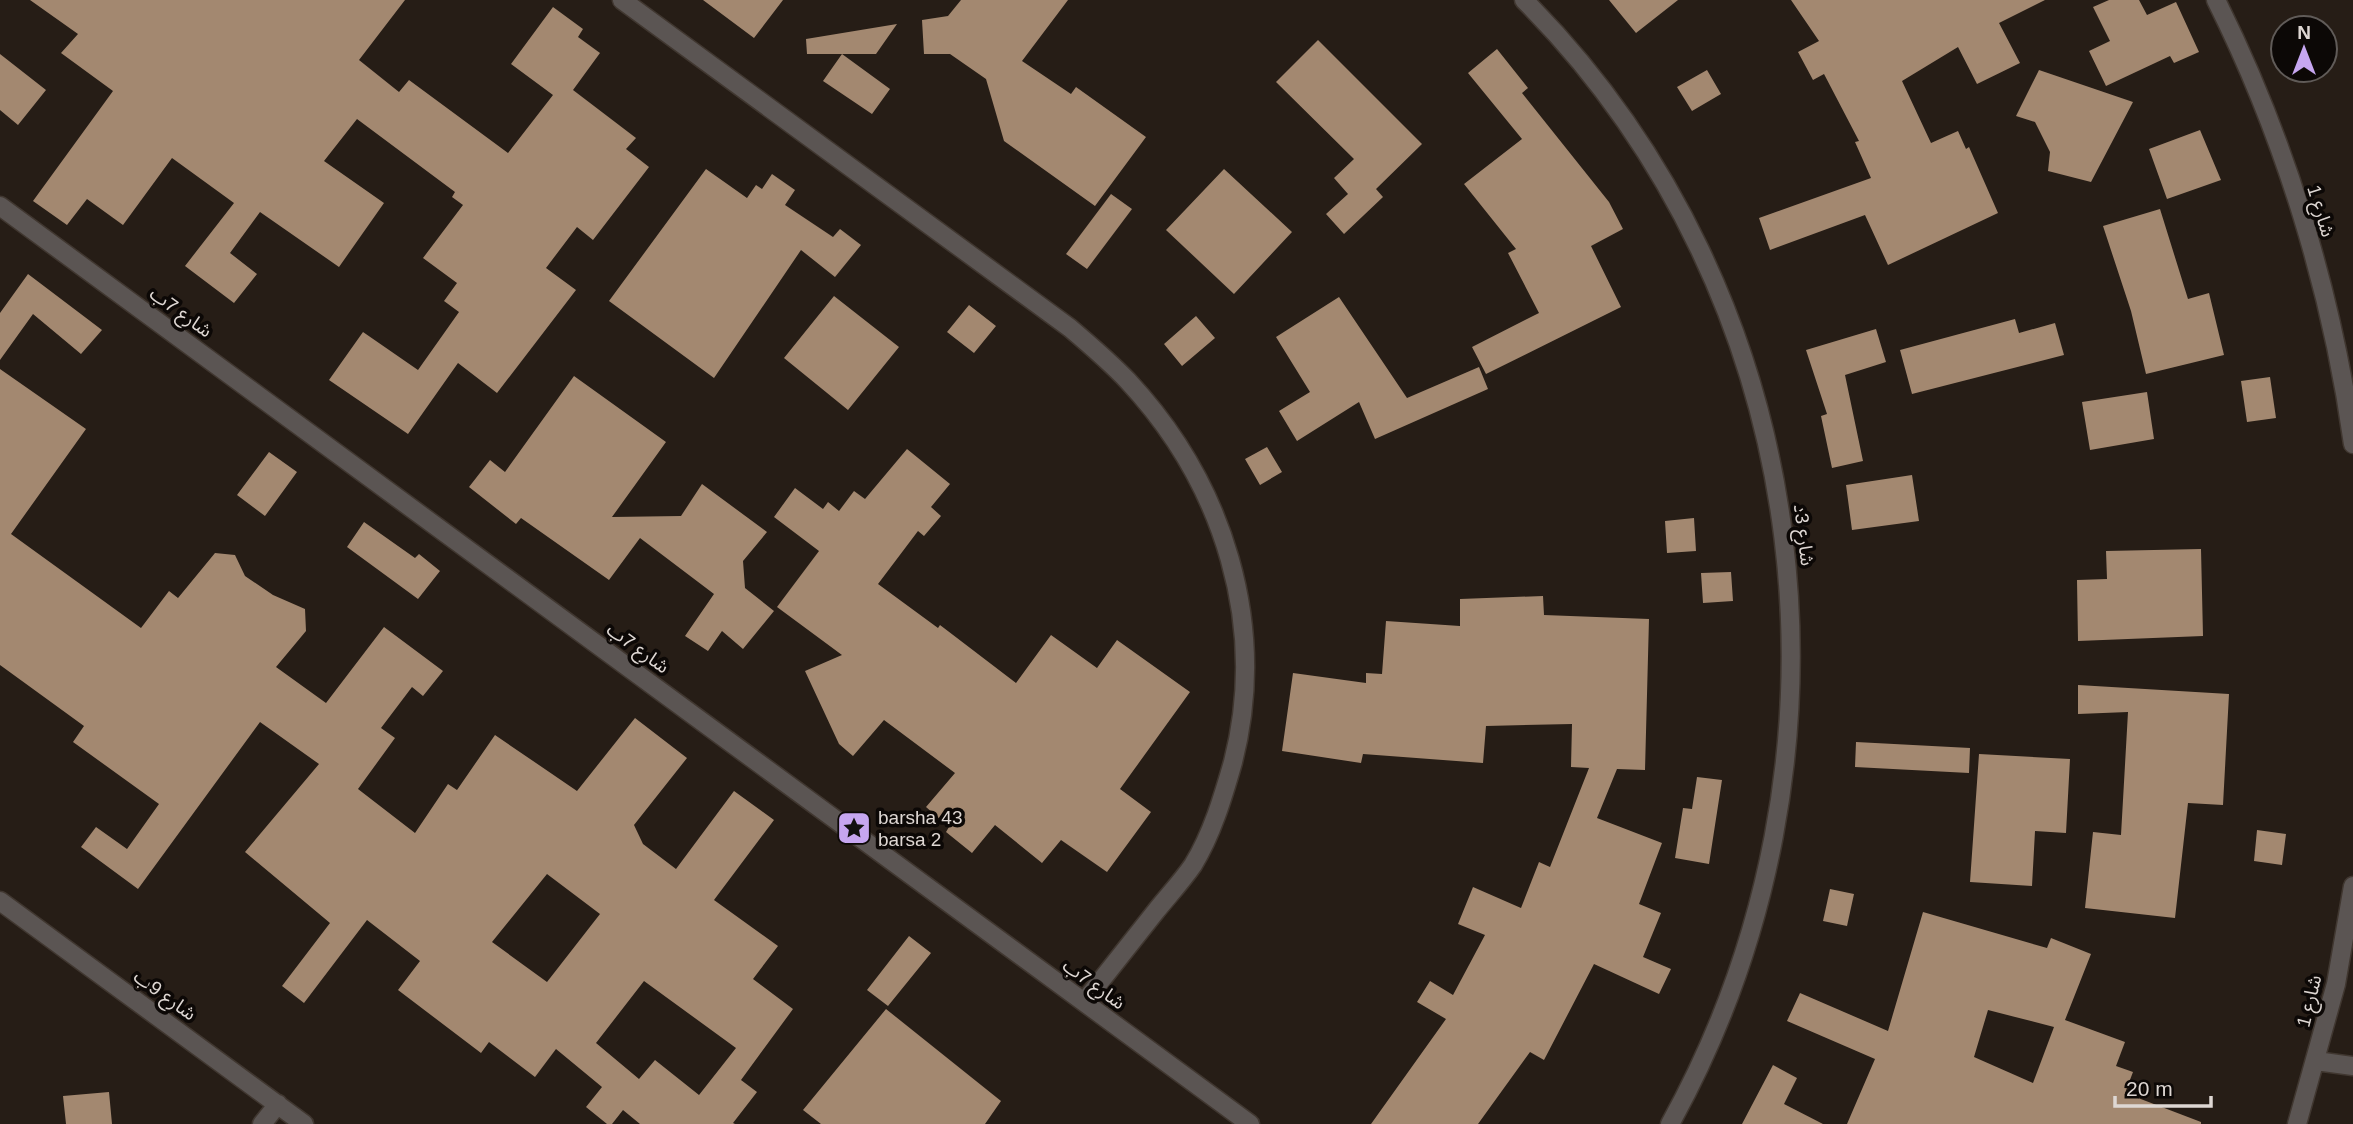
<svg xmlns="http://www.w3.org/2000/svg" width="2353" height="1124" viewBox="0 0 2353 1124" font-family="Arial,'Noto Sans Arabic',sans-serif">
<rect width="100%" height="100%" fill="#261d16"/>
<path fill="#a38870" fill-rule="evenodd" d="M 30,0 L 405,0 L 359,60 L 399,92 L 409,80 L 508,153 L 553,95 L 511,64 L 553,7 L 583,29 L 578,37 L 600,53 L 573,90 L 636,138 L 626,149 L 649,167 L 593,240 L 577,227 L 546,268 L 576,290 L 497,393 L 458,363 L 408,434 L 329,380 L 363,332 L 418,370 L 459,312 L 444,301 L 457,283 L 423,258 L 463,205 L 452,197 L 455,192 L 357,119 L 324,161 L 384,203 L 339,267 L 260,212 L 230,253 L 257,274 L 234,303 L 185,266 L 234,203 L 172,158 L 123,225 L 87,199 L 67,225 L 33,201 L 113,91 L 61,53 L 78,34 Z
M 703,0 L 783,0 L 754,38 Z
M 961,0 L 1068,0 L 1022,61 L 1071,94 L 1076,87 L 1146,137 L 1095,206 L 1004,141 L 986,79 L 950,54 L 924,54 L 922,20 L 948,16 Z
M 1609,0 L 1678,0 L 1636,33 Z
M 1791,0 L 2045,0 L 1999,23 L 2020,63 L 1977,84 L 1958,47 L 1902,81 L 1931,143 L 1958,131 L 1966,149 L 1969,147 L 1998,213 L 1888,265 L 1865,215 L 1770,250 L 1759,218 L 1871,178 L 1855,142 L 1859,141 L 1824,74 L 1813,80 L 1798,52 L 1819,41 Z
M 2109,0 L 2139,0 L 2147,15 L 2176,2 L 2199,52 L 2174,63 L 2170,56 L 2106,86 L 2089,51 L 2110,41 L 2093,7 Z
M 897,24 L 876,54 L 807,54 L 806,39 Z
M 1318,40 L 1422,144 L 1376,189 L 1383,197 L 1344,234 L 1326,214 L 1348,194 L 1334,178 L 1354,159 L 1276,82 Z
M 1497,49 L 1528,88 L 1522,93 L 1609,202 L 1623,229 L 1591,246 L 1621,307 L 1486,374 L 1472,347 L 1539,313 L 1508,253 L 1516,249 L 1464,184 L 1522,139 L 1468,73 Z
M 0,54 L 46,90 L 18,125 L 0,110 Z
M 842,54 L 890,89 L 872,114 L 823,81 Z
M 1707,70 L 1721,94 L 1692,111 L 1677,87 Z
M 2039,70 L 2133,102 L 2091,182 L 2048,171 L 2050,152 L 2035,122 L 2016,116 Z
M 2200,130 L 2221,180 L 2167,199 L 2149,149 Z
M 706,169 L 747,198 L 756,185 L 762,189 L 772,174 L 795,190 L 785,205 L 833,237 L 840,229 L 861,245 L 835,277 L 801,250 L 714,378 L 609,301 Z
M 1224,169 L 1292,232 L 1234,294 L 1166,230 Z
M 1111,194 L 1132,209 L 1087,269 L 1066,254 Z
M 2160,209 L 2188,299 L 2209,293 L 2224,355 L 2146,374 L 2131,311 L 2103,226 Z
M 28,274 L 102,330 L 81,354 L 33,314 L 0,360 L 0,313 Z
M 834,296 L 899,347 L 848,410 L 784,358 Z
M 1339,297 L 1407,398 L 1479,367 L 1488,389 L 1375,439 L 1359,402 L 1297,441 L 1279,411 L 1310,392 L 1276,337 Z
M 969,305 L 996,326 L 974,353 L 947,332 Z
M 1196,316 L 1215,338 L 1182,366 L 1164,344 Z
M 2015,319 L 2019,333 L 2055,323 L 2064,355 L 1912,394 L 1900,350 Z
M 1876,329 L 1886,362 L 1845,375 L 1863,461 L 1832,468 L 1821,416 L 1827,414 L 1806,350 Z
M 0,369 L 86,429 L 11,534 L 141,628 L 169,591 L 178,598 L 215,553 L 235,555 L 245,576 L 273,595 L 305,609 L 306,631 L 276,667 L 326,703 L 384,627 L 443,671 L 423,696 L 412,687 L 381,728 L 395,738 L 358,789 L 415,833 L 448,784 L 457,790 L 495,735 L 577,791 L 635,718 L 687,758 L 634,825 L 643,844 L 676,869 L 734,791 L 774,820 L 714,900 L 778,946 L 753,979 L 793,1009 L 741,1080 L 757,1092 L 733,1123 L 735,1124 L 640,1124 L 623,1110 L 612,1124 L 607,1124 L 586,1107 L 602,1087 L 556,1049 L 535,1077 L 489,1042 L 481,1053 L 398,990 L 420,961 L 367,920 L 304,1003 L 282,986 L 330,923 L 245,852 L 319,764 L 260,722 L 138,889 L 81,847 L 96,827 L 127,849 L 159,804 L 73,742 L 84,726 L 0,665 ZM 547,874 L 600,914 L 547,982 L 492,942 ZM 644,981 L 736,1048 L 699,1095 L 655,1060 L 639,1079 L 596,1043 Z
M 574,376 L 666,442 L 612,517 L 681,516 L 702,484 L 767,532 L 743,561 L 745,588 L 774,611 L 743,649 L 722,631 L 708,651 L 685,636 L 714,594 L 640,538 L 609,580 L 521,518 L 516,524 L 469,487 L 490,460 L 505,472 Z
M 2270,377 L 2276,418 L 2247,422 L 2241,381 Z
M 2147,392 L 2154,439 L 2090,450 L 2082,402 Z
M 1267,447 L 1282,472 L 1260,485 L 1245,459 Z
M 907,449 L 950,484 L 931,507 L 941,516 L 924,536 L 918,531 L 878,584 L 938,628 L 940,625 L 1016,683 L 1051,635 L 1097,668 L 1117,640 L 1190,692 L 1120,789 L 1151,812 L 1107,872 L 1061,840 L 1042,863 L 995,825 L 972,853 L 946,832 L 949,827 L 926,807 L 955,773 L 884,720 L 853,756 L 839,744 L 805,671 L 842,655 L 777,607 L 819,551 L 774,517 L 795,488 L 823,509 L 828,502 L 839,511 L 854,491 L 865,499 Z
M 269,452 L 297,472 L 265,516 L 237,495 Z
M 1912,475 L 1919,521 L 1852,530 L 1846,485 Z
M 1694,518 L 1696,551 L 1667,553 L 1665,521 Z
M 364,522 L 415,558 L 419,554 L 440,571 L 418,599 L 347,547 Z
M 2201,549 L 2203,636 L 2078,641 L 2077,580 L 2107,579 L 2106,551 Z
M 1731,572 L 1733,601 L 1703,603 L 1701,573 Z
M 1543,596 L 1544,615 L 1649,619 L 1645,770 L 1617,769 L 1597,818 L 1662,843 L 1639,904 L 1661,913 L 1643,957 L 1671,969 L 1659,994 L 1594,964 L 1544,1060 L 1530,1052 L 1478,1124 L 1371,1124 L 1446,1019 L 1417,1002 L 1430,981 L 1453,995 L 1485,935 L 1458,924 L 1473,887 L 1521,908 L 1539,862 L 1550,867 L 1589,768 L 1571,767 L 1572,724 L 1486,726 L 1483,763 L 1363,754 L 1361,763 L 1282,751 L 1293,673 L 1366,683 L 1366,673 L 1382,674 L 1386,621 L 1460,626 L 1460,599 Z
M 2078,685 L 2229,694 L 2223,805 L 2188,803 L 2175,918 L 2085,908 L 2093,832 L 2121,835 L 2128,712 L 2078,714 Z
M 1856,742 L 1970,748 L 1969,773 L 1855,767 Z
M 1979,754 L 2070,759 L 2066,833 L 2035,831 L 2032,886 L 1970,882 Z
M 1697,777 L 1722,780 L 1709,864 L 1675,858 L 1683,808 L 1692,809 Z
M 2257,830 L 2286,834 L 2282,865 L 2254,861 Z
M 1830,889 L 1854,894 L 1847,926 L 1823,921 Z
M 1923,912 L 2047,948 L 2051,938 L 2091,954 L 2065,1020 L 2125,1042 L 2116,1066 L 2133,1072 L 2125,1093 L 2201,1122 L 2201,1124 L 1847,1124 L 1875,1059 L 1787,1021 L 1800,993 L 1888,1031 ZM 1988,1010 L 2054,1027 L 2033,1083 L 1974,1057 Z
M 909,936 L 931,953 L 888,1006 L 867,990 Z
M 886,1009 L 1001,1101 L 985,1124 L 821,1124 L 803,1110 Z
M 1773,1065 L 1797,1078 L 1784,1104 L 1823,1124 L 1742,1124 Z
M 109,1092 L 112,1124 L 66,1124 L 63,1096 Z"/>
<g fill="none" stroke-linecap="round" stroke-linejoin="round">
<g stroke="#403730" stroke-width="21">
<path id="minor" d="M 622,0 L 1070,328 C 1090,345 1110,362 1128,381 C 1224,484 1268,625 1233,762 C 1223,797 1212,834 1193,865 C 1182,881 1168,896 1156,911 C 1132,941 1108,972 1084,1002
M 1524,0 C 1820,297 1871,761 1670,1124
M 2216,0 C 2285,138 2332,292 2353,444
M 0,206 L 1250,1124
M 0,901 L 304,1124
M 2316,1061 L 2353,1066
M 262,1124 L 278,1104
M 2297,1124 L 2336,984 L 2353,886"/>
</g>
<use href="#minor" stroke="#5b5553" stroke-width="18"/>
</g>
<defs>
<g id="sight-square" transform="scale(1.75)"><rect x="-9" y="-9" width="18" height="18" rx="4" fill="#c6a6f0" stroke="#0c0806"/><path d="M0-6L1.8-2.2L6-1.7L2.9 1.2L3.7 5.4L0 3.3L-3.7 5.4L-2.9 1.2L-6-1.7L-1.8-2.2Z" fill="#111"/></g>
</defs>
<g fill-rule="evenodd">
<use href="#sight-square" x="854" y="828"/>
</g>
<g text-anchor="middle" dominant-baseline="central" stroke-width="7" stroke-linejoin="round" paint-order="stroke">
<g font-size="19" fill="#ded7d3" stroke="#0c0806">
<text transform="translate(2321 211) rotate(73)">شارع 1</text>
<text transform="translate(181 312) rotate(36)">شارع 7ب</text>
<text transform="translate(1804 535) rotate(83)">شارع 3د</text>
<text transform="translate(638 648) rotate(36)">شارع 7ب</text>
<text transform="translate(1094 984) rotate(36)">شارع 7ب</text>
<text transform="translate(165 995) rotate(36)">شارع 9ب</text>
<text transform="translate(2309 1001) rotate(-76)">شارع 1</text>
</g>
<g font-size="19" fill="#ded7d3" stroke="#0c0806" text-anchor="start">
<text x="878" y="817">barsha 43<tspan x="878" dy="22">barsa 2</tspan></text>
</g>
</g>
<g transform="translate(2304 49)"><circle r="33" fill="#0c0806" stroke="#605b58" stroke-width="2"/>
<path d="M0-5L12 26L0 18L-12 26Z" fill="#c6a6f0"/>
<text y="-10" font-size="19" font-weight="bold" text-anchor="middle" fill="#ded7d3">N</text>
</g>
<path d="M2115 1096v10h96v-10" fill="none" stroke="#ded7d3" stroke-width="3.5"/>
<text x="2126" y="1096" font-size="21" fill="#ded7d3" stroke="#0c0806" stroke-width="5" paint-order="stroke">20 m</text>
</svg>
